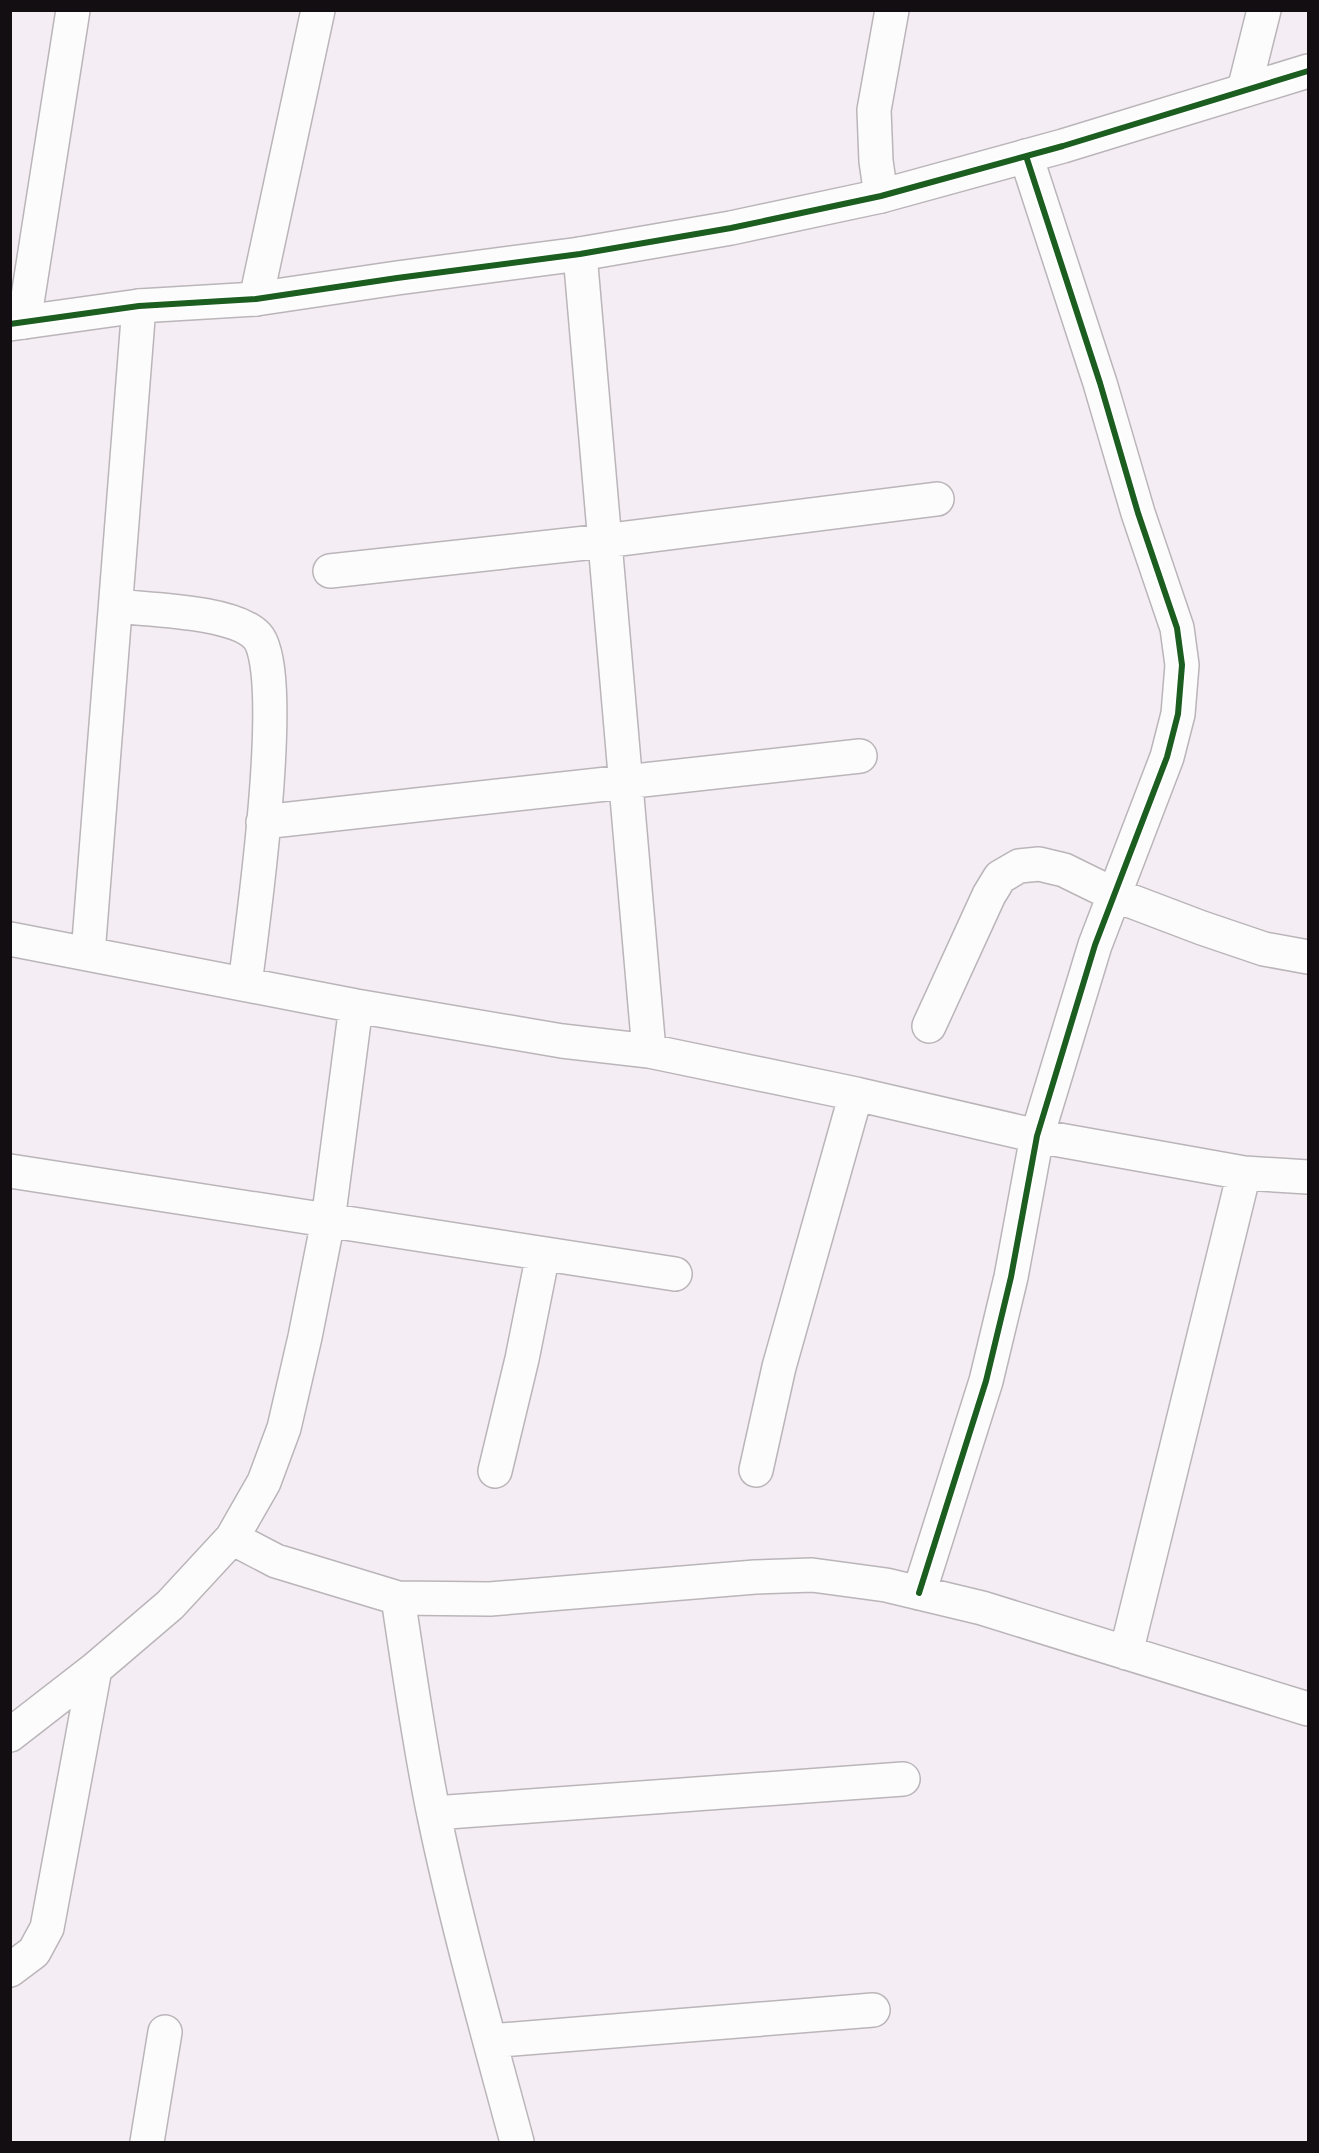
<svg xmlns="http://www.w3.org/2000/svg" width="1319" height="2153" viewBox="0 0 1319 2153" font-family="Helvetica,sans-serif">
<rect width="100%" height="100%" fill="#f4edf3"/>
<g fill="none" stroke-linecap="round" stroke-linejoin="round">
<g stroke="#bab5b9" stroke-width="36">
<path id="minor" d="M 1244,90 L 1264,10
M 881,196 L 876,161 L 874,110 L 892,10
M 580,254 L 649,1051
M 256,299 L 318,10
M 24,322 L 73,10
M 330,571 L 604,541 L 937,499
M 116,606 C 150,610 234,611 257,636 C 289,670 252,929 245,984
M 263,822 L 860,756
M 10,939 L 356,1006 L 562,1041 L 649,1051 L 856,1094 L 1037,1136 L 1244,1173 L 1308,1177
M 88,954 L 139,306
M 929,1026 L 989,895 L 1000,877 L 1019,866 L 1039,864 L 1064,870 L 1115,895 L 1202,928 L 1264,949 L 1308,957
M 10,1171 L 675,1274
M 756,1470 L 779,1367 L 856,1094
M 495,1471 L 522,1359 L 543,1254
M 232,1538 L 276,1561 L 398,1598 L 490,1599 L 755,1577 L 812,1575 L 886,1585 L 982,1608 L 1308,1709
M 919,1593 L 986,1381 L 1011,1277 L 1037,1136 L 1095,945 L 1167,757 L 1178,714 L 1182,665 L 1177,628 L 1138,513 L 1100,383 L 1026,156
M 398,1598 C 409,1670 419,1743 434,1815 C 457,1925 488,2034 517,2142
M 1126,1653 L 1244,1173
M 10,1735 L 95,1669 L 170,1605 L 232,1538 L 264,1482 L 284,1428 L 305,1337 L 328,1221 L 356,1006
M 434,1813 L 903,1779
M 10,1970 L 34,1952 L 47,1928 L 95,1669
M 490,2041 L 873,2010
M 147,2142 L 165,2032"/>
</g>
<g stroke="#bab5b9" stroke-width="36">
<path id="tertiary" d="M 10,324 L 139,306 L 256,299 L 397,278 L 580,254 L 731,228 L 881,196 L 1063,146 L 1308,71"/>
</g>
<use href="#minor" stroke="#fdfcfd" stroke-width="33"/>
<use href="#tertiary" stroke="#fdfcfd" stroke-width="33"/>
<g stroke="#fff" stroke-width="10">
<path id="cycleway" d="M 10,324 L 139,306 L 256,299 L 397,278 L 580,254 L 731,228 L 881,196 L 1063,146 L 1308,71
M 919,1593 L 986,1381 L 1011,1277 L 1037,1136 L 1095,945 L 1167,757 L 1178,714 L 1182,665 L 1177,628 L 1138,513 L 1100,383 L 1026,156"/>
</g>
<use href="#cycleway" stroke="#1b5e20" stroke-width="6"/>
</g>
<rect width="1319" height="2153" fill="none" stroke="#120e12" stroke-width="24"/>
</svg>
